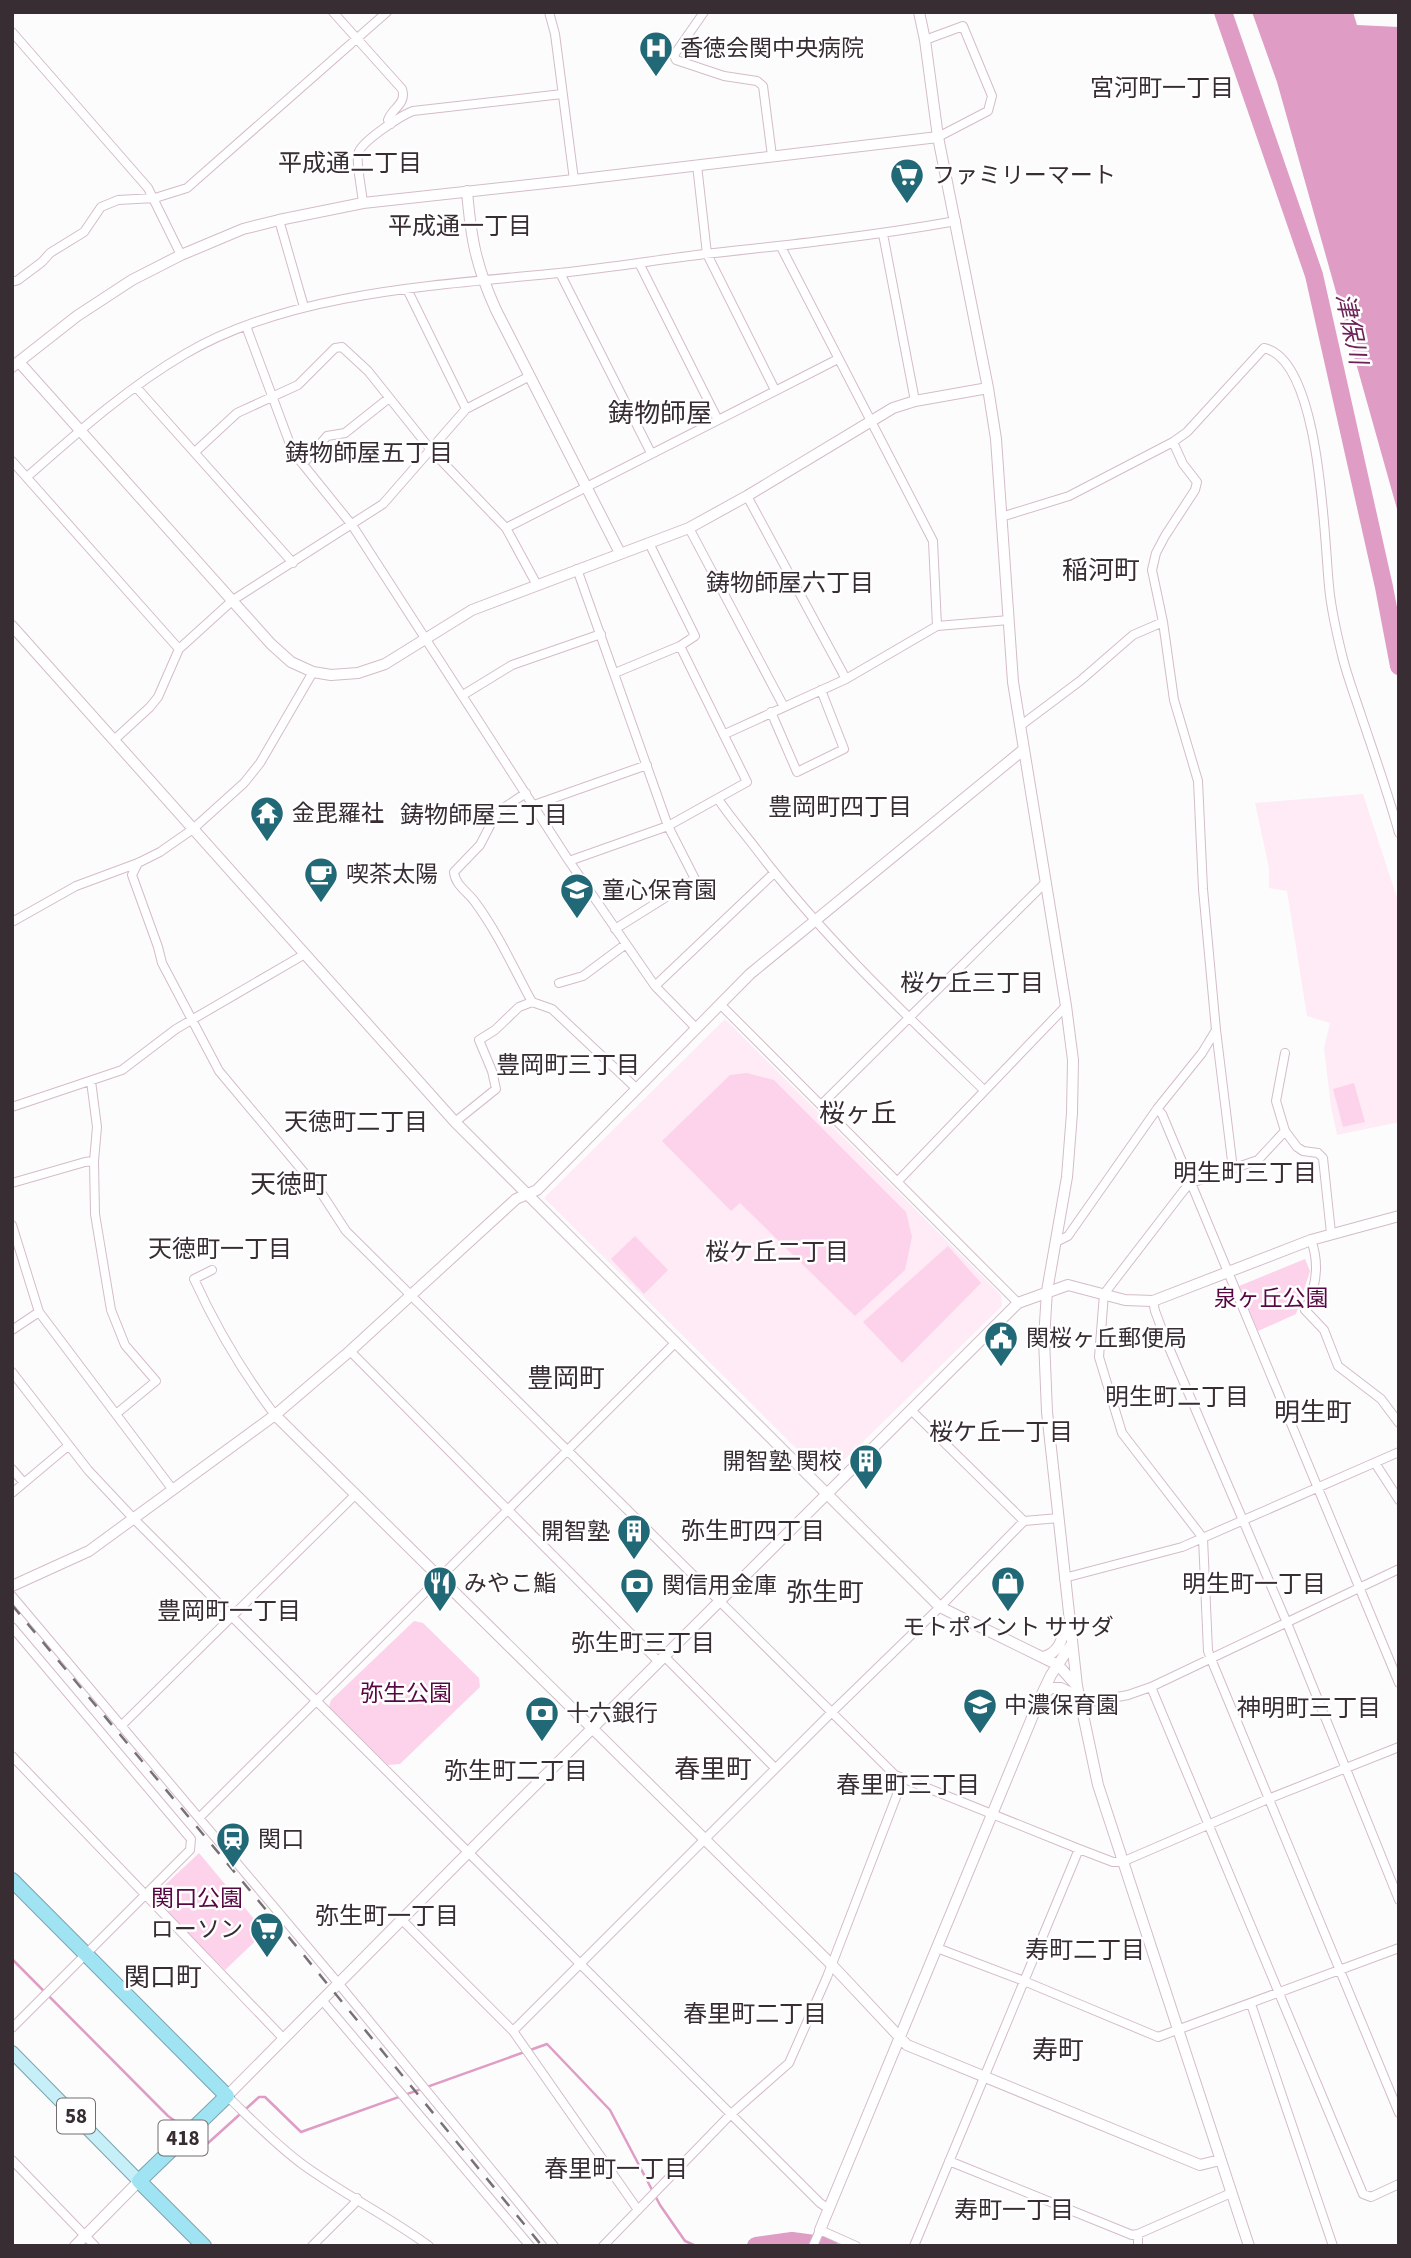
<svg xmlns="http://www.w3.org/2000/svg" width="1411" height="2258" viewBox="0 0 1411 2258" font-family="'Source Sans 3','Noto Sans JP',sans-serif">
<rect width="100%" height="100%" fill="#fcfcfc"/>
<path fill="#feebf6" d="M 1363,794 L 1399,904 L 1399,1122 L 1337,1135 L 1331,1107 L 1324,1048 L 1330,1023 L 1307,1016 L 1287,891 L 1269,888 L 1269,868 L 1255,803 Z
M 725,1019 L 1001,1295 L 1002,1306 L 835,1469 L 813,1465 L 544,1198 Z"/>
<path fill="#fcd3eb" d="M 747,1073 L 774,1080 L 906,1212 L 912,1237 L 905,1270 L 855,1316 L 740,1203 L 731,1211 L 662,1141 L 730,1075 Z
M 1354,1083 L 1365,1122 L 1343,1127 L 1333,1089 Z
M 635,1236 L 668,1270 L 644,1294 L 611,1259 Z
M 948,1246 L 981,1283 L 902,1363 L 863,1322 Z
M 1305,1259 L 1310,1271 L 1296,1314 L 1258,1331 L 1239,1286 Z
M 414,1621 L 423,1623 L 479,1678 L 480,1687 L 400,1764 L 388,1765 L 329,1707 L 331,1700 Z
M 199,1853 L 265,1932 L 225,1970 L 152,1897 Z"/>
<path fill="#df9cc5" d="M 1252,12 L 1353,12 L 1357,25 L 1399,27 L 1399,516 L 1277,82 Z"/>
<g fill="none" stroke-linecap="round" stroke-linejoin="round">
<path stroke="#df9cc5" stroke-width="2.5" d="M 12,1959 L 168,2116 L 185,2128
M 193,2134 L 207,2144 L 259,2097 L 265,2097 L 301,2132 L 547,2044 L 610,2110 L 660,2205 L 685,2241 L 696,2246"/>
<path stroke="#df9cc5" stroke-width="18" d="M 1223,12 L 1314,275 L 1384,587 L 1399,666
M 756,2246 L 792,2241 L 829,2246"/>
<g stroke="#d4bcca" stroke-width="10">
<path id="street" d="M 333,12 L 402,89 C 407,104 392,108 388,120 L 391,124
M 549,12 L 555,34 L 574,180
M 704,12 L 674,55 L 676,60 L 724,76 L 757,81 L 763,86 L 772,156
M 12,32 L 148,188 L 181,255
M 925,40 L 963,26 L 992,96 L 988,111 L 938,137
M 697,165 L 707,254 L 775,390
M 363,203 C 362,191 356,163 358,154 C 360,142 402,115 413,111 L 562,94
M 279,220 L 304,307
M 883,234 L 915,401
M 781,247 L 933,541 L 937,626
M 639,263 L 718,420
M 560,273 L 651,453
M 12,282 L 18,280 L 42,262 L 50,253 L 84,232 L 101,207 L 118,200 L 155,198 L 187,188 L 387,12
M 407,289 L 466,409
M 246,326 L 293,452 L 352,525 L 569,861 L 655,986 L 696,1028
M 136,387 L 293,563
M 195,452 L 237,413 L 298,385 L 335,348 L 342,347 L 368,371 L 431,450 L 506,528 L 537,585
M 12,461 L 179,649
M 303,464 L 327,436 L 345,433 L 389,398
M 27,477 C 77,433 127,388 185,354 C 290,292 439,285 559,273 C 608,268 656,260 705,254 C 789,245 873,236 956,221
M 747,496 L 846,679
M 1001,517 L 1069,496 L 1173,442 L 1187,432 L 1264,348 C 1321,360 1324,538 1329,586 C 1331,610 1337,635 1343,659 C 1348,678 1355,697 1361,715 C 1374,754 1388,793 1399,833
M 506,528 L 838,359
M 689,528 L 784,707
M 649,543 L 695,636 L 680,646
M 577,569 L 668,826 L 695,879 L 615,929
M 463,695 L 512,665 L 601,634
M 771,712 L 797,772 L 844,749 L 821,690
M 1020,726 L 1080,681 L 1133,635 L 1163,622
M 725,734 L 846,679 L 937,626 L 1009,620
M 114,740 L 150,707 L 158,697 L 179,649 L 233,600 L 383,504 L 466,409 L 530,376
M 526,793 L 502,809 L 494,818 L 480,845 L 454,872 C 455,885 468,892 475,902 C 498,933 514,969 532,1002
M 718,799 C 730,817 744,833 757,850 C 824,938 905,1014 984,1090
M 534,805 L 647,765
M 569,861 L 668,826 L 747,782 L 680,646 L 615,673
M 138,863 L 132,875 L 158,947 L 162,963 L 219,1071 L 322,1194 L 346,1231 L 895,1775 L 1079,1849 L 1113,1862 L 1122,1862 L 1268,1799 L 1399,1747
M 12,922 L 76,886 L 138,863 L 160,852 L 193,829 L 244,783 L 260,763 L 313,672
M 559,983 L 583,976 L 626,944
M 655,986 L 774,873
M 720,1004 L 1018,1303
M 1216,1030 L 1233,1169
M 1285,1053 L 1276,1101 L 1285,1131 L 1297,1147 L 1303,1151 L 1318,1153 L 1323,1158 L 1331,1233
M 91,1081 L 97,1127 L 94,1161 L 95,1214 L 111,1310 L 125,1345 L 156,1381 L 116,1414
M 822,1104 L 1045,883
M 12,1107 L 122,1070 L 176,1029 L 305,954
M 1157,1109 L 1162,1114 L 1191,1183 L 1399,1683
M 455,1122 L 496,1089 L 492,1071 L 479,1040 L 495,1030 L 519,1007 L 532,1002 L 552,1009 L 637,1089
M 1285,1131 L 1258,1160 L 1191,1183 L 1184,1190 L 1104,1294 L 1099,1357 L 1122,1433 L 1203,1538 L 1208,1651 L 1211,1659 L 1399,2113
M 898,1181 L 1066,1006
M 12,1183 L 85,1162 L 94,1161
M 12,1225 L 39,1312 L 173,1490
M 1311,1240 C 1320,1264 1316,1288 1305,1310 L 1324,1330 L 1338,1366 L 1381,1399 L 1399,1423
M 1056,1242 L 1068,1236 L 1157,1109 L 1202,1053 L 1216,1030 L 1203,889 L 1198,781 L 1174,700 L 1163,622 L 1152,570 L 1156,553 L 1165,536 L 1195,490 L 1197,482 L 1183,464 L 1173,442
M 212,1270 L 194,1279 C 216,1327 243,1373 275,1415
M 1153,1301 L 1155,1311 L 1167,1343 L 1287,1623 L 1399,1900
M 12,1330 L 39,1312
M 350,1351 L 659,1662
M 12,1372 L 88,1470 L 134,1519 L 820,2203 L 829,2209
M 911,1410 L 1024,1521
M 1375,1463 L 1399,1500
M 12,1469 L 24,1483
M 12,1493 L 68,1446
M 1064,1578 L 1182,1547 L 1399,1452
M 12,1596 L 338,1983 L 554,2246
M 12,1627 L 191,1839 L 190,1850 L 12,2028
M 664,1656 L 775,1768
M 1151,1687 L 1363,2194 L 1371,2197 L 1399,2184
M 1080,1704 L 1128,1695 L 1151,1687 L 1399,1569
M 121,1726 L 356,1494
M 12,1756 L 283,2038
M 199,1818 L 676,1342
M 401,1919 L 513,2031 L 638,2210
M 937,1948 L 1024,1981 L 1158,2037 L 1399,1948
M 322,2000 L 530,2246
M 1251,2004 L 1333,2246
M 513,2031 L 831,1713 L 940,1607 L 1024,1521 L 1059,1518
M 227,2096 C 251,2119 275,2144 302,2164 C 343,2194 388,2216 429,2246
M 12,2160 L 95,2246
M 949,2161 L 1132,2235 L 1138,2234 L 1231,2193
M 1138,2234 L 1138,2246
M 312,2246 L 354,2204 L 357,2198
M 603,2246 L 731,2114 L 789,2063 L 827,1977 L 903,1779
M 813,2246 L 820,2230 L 856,2246
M 914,2246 L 1079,1849"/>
</g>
<g stroke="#d4bcca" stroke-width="12">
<path id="secondary" d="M 919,12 L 925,40 L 938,137 L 988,388 L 996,439 L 1013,682 L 1066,1006 L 1073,1060 L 1072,1113 L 1067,1177 L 1047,1291 L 1044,1339 L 1047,1412 L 1077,1686 L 1098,1785 L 1249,2246
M 467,191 C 471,239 476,266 496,310 L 620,553
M 19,362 L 271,644 L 291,662 L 313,672 L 331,675 L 358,673 L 385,664 L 472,610 L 689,528 L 747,496 L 893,408 L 915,401 L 988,388
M 12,367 L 77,316 L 132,280 L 181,255 L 243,229 L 279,220 L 363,203 L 574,180 L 938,137
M 12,626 L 455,1122 L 940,1607 L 1058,1665 L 1075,1684
M 275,1415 L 831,1964 L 907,2045 L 1200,2165 L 1220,2160
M 12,1586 L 89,1551 L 275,1415 L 350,1351 L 516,1199 L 537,1190 L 750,974 L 1023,750
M 1043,1657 C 1059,1653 1062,1640 1066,1625
M 1044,1694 L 1051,1688 L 1061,1688 L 1079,1697
M 227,2096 C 489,1830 754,1566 1018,1303 L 1068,1285 L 1125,1300 L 1153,1301 L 1311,1240 L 1399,1216
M 820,2230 L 1041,1696 L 1051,1675 L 1071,1645
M 75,2246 L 139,2181"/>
</g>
<g stroke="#7ba4b0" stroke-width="14">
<path id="primary" d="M 12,2052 L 139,2181"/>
</g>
<g stroke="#7ba4b0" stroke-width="16">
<path id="highway" d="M 12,1880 L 227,2096 L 139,2181 L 204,2246"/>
</g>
<use href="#street" stroke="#fff" stroke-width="8"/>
<use href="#secondary" stroke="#fff" stroke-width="10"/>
<use href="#primary" stroke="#c6eff8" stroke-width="12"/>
<use href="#highway" stroke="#a0e4f3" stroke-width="14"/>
<path stroke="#777074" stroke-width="2.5" stroke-dasharray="12 12" stroke-linecap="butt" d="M 12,1605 L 302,1953 L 542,2246"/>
</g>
<defs>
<g id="hospital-pin" transform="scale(1.75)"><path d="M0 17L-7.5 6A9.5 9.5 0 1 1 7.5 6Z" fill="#226977" stroke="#fff"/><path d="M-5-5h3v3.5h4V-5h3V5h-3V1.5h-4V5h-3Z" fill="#fff"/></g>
<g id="supermarket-pin" transform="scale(1.75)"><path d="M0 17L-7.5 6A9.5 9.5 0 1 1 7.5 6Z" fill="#226977" stroke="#fff"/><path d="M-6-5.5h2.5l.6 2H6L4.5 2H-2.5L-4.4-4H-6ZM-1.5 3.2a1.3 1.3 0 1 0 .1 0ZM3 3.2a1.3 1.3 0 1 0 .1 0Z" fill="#fff"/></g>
<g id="temple-pin" transform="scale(1.75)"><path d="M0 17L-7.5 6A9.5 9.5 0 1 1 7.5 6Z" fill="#226977" stroke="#fff"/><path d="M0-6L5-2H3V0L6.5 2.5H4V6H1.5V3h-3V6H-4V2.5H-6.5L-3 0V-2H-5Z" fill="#fff"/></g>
<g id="cafe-pin" transform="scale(1.75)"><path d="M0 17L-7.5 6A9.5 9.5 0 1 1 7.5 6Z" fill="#226977" stroke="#fff"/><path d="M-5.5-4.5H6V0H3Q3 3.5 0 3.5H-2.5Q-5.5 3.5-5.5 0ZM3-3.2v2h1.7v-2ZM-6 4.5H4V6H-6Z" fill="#fff"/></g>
<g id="school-pin" transform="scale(1.75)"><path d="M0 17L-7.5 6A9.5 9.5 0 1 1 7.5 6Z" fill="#226977" stroke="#fff"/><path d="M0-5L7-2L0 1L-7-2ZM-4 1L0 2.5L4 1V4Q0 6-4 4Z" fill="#fff"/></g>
<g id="civic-pin" transform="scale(1.75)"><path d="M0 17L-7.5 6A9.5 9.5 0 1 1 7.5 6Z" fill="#226977" stroke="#fff"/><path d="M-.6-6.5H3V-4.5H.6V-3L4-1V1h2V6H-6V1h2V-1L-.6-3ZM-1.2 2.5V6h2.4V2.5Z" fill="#fff"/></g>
<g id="building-pin" transform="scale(1.75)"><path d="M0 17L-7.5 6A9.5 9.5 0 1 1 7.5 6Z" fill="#226977" stroke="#fff"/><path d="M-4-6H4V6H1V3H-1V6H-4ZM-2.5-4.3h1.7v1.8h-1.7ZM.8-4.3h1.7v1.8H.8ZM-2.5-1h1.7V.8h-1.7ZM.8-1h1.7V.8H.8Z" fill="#fff"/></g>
<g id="restaurant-pin" transform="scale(1.75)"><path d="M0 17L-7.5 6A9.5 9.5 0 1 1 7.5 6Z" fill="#226977" stroke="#fff"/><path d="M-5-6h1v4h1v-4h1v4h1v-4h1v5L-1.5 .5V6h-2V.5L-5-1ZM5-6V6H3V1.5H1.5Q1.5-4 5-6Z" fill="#fff"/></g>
<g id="shop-pin" transform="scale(1.75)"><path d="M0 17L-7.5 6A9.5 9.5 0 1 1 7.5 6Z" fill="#226977" stroke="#fff"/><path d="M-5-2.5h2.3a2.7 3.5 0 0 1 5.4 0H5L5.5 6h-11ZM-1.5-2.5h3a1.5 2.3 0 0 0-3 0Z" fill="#fff"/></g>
<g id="bank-pin" transform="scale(1.75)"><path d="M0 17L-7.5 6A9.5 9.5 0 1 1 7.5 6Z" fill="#226977" stroke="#fff"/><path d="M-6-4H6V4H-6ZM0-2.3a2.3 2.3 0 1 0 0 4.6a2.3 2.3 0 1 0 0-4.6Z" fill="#fff"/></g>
<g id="station-pin" transform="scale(1.75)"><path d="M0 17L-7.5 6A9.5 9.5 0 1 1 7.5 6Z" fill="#226977" stroke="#fff"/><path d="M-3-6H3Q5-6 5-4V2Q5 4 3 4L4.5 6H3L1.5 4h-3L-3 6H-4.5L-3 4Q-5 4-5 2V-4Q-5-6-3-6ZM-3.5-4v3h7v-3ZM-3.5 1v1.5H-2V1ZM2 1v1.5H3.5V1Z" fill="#fff"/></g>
</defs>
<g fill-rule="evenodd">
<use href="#hospital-pin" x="656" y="48"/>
<use href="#supermarket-pin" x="907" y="175"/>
<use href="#temple-pin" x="267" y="813"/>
<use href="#cafe-pin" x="321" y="874"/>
<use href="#school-pin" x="577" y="890"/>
<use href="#civic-pin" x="1001" y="1338"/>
<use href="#building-pin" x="866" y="1461"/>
<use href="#building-pin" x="634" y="1531"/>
<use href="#restaurant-pin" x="440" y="1583"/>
<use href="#shop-pin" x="1008" y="1583"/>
<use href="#bank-pin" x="637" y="1585"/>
<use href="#school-pin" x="980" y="1705"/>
<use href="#bank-pin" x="542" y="1713"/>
<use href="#station-pin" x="233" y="1839"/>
<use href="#supermarket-pin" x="267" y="1929"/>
</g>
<g text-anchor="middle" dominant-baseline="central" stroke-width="5" stroke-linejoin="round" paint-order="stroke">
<g fill="#fff" stroke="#736c70" stroke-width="2">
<rect x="57" y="2098.5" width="38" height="35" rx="5"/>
<rect x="158.5" y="2120.5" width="49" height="35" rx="5"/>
</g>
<g font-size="21" font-weight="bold" fill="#372d33">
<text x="76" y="2116">58</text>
<text x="183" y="2138">418</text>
</g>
<g font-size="23" fill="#372d33" stroke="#fff" text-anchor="start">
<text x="680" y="48">香徳会関中央病院</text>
<text x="932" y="175">ファミリーマート</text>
<text x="292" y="813">金毘羅社</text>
<text x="346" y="874">喫茶太陽</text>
<text x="602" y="890">童心保育園</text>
<text x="1026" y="1338">関桜ヶ丘郵便局</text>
<text x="842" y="1461" text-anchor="end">開智塾 関校</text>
<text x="610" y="1531" text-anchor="end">開智塾</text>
<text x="464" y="1583">みやこ鮨</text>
<text x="662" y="1585">関信用金庫</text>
<text x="1008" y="1627" text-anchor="middle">モトポイント ササダ</text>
<text x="1004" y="1705">中濃保育園</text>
<text x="566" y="1713">十六銀行</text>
<text x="258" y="1839">関口</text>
<text x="243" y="1929" text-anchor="end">ローソン</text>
</g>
<g font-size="23" fill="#570742" stroke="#fff">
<text x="1271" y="1298">泉ヶ丘公園</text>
<text x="406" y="1693">弥生公園</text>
<text x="197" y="1898">関口公園</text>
</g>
<g font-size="24" fill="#372d33" stroke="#fff">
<text x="1162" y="88">宮河町一丁目</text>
<text x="350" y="163">平成通二丁目</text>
<text x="460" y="226">平成通一丁目</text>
<text x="369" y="453">鋳物師屋五丁目</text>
<text x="790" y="583">鋳物師屋六丁目</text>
<text x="840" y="807">豊岡町四丁目</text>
<text x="484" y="815">鋳物師屋三丁目</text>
<text x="972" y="983">桜ケ丘三丁目</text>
<text x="568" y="1065">豊岡町三丁目</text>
<text x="356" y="1122">天徳町二丁目</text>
<text x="1245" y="1173">明生町三丁目</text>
<text x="220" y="1249">天徳町一丁目</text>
<text x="777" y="1252">桜ケ丘二丁目</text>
<text x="1177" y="1397">明生町二丁目</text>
<text x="1001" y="1432">桜ケ丘一丁目</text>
<text x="753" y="1531">弥生町四丁目</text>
<text x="1254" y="1584">明生町一丁目</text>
<text x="229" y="1611">豊岡町一丁目</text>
<text x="643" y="1643">弥生町三丁目</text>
<text x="1309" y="1708">神明町三丁目</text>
<text x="516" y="1771">弥生町二丁目</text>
<text x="908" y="1785">春里町三丁目</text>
<text x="387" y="1916">弥生町一丁目</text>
<text x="1085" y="1950">寿町二丁目</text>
<text x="755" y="2014">春里町二丁目</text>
<text x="616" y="2169">春里町一丁目</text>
<text x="1014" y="2210">寿町一丁目</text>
</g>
<g font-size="24" font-style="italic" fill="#6d2156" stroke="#fff">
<text transform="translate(1351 329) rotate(78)">津保川</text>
</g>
<g font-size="26" fill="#372d33" stroke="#fff">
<text x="660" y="413">鋳物師屋</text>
<text x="1101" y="570">稲河町</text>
<text x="858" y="1113">桜ヶ丘</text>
<text x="289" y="1184">天徳町</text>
<text x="566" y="1378">豊岡町</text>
<text x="1313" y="1412">明生町</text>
<text x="825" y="1592">弥生町</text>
<text x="713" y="1769">春里町</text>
<text x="163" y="1977">関口町</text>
<text x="1058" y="2050">寿町</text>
</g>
</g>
<rect width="1411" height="2258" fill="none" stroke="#372d33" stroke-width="28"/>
</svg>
